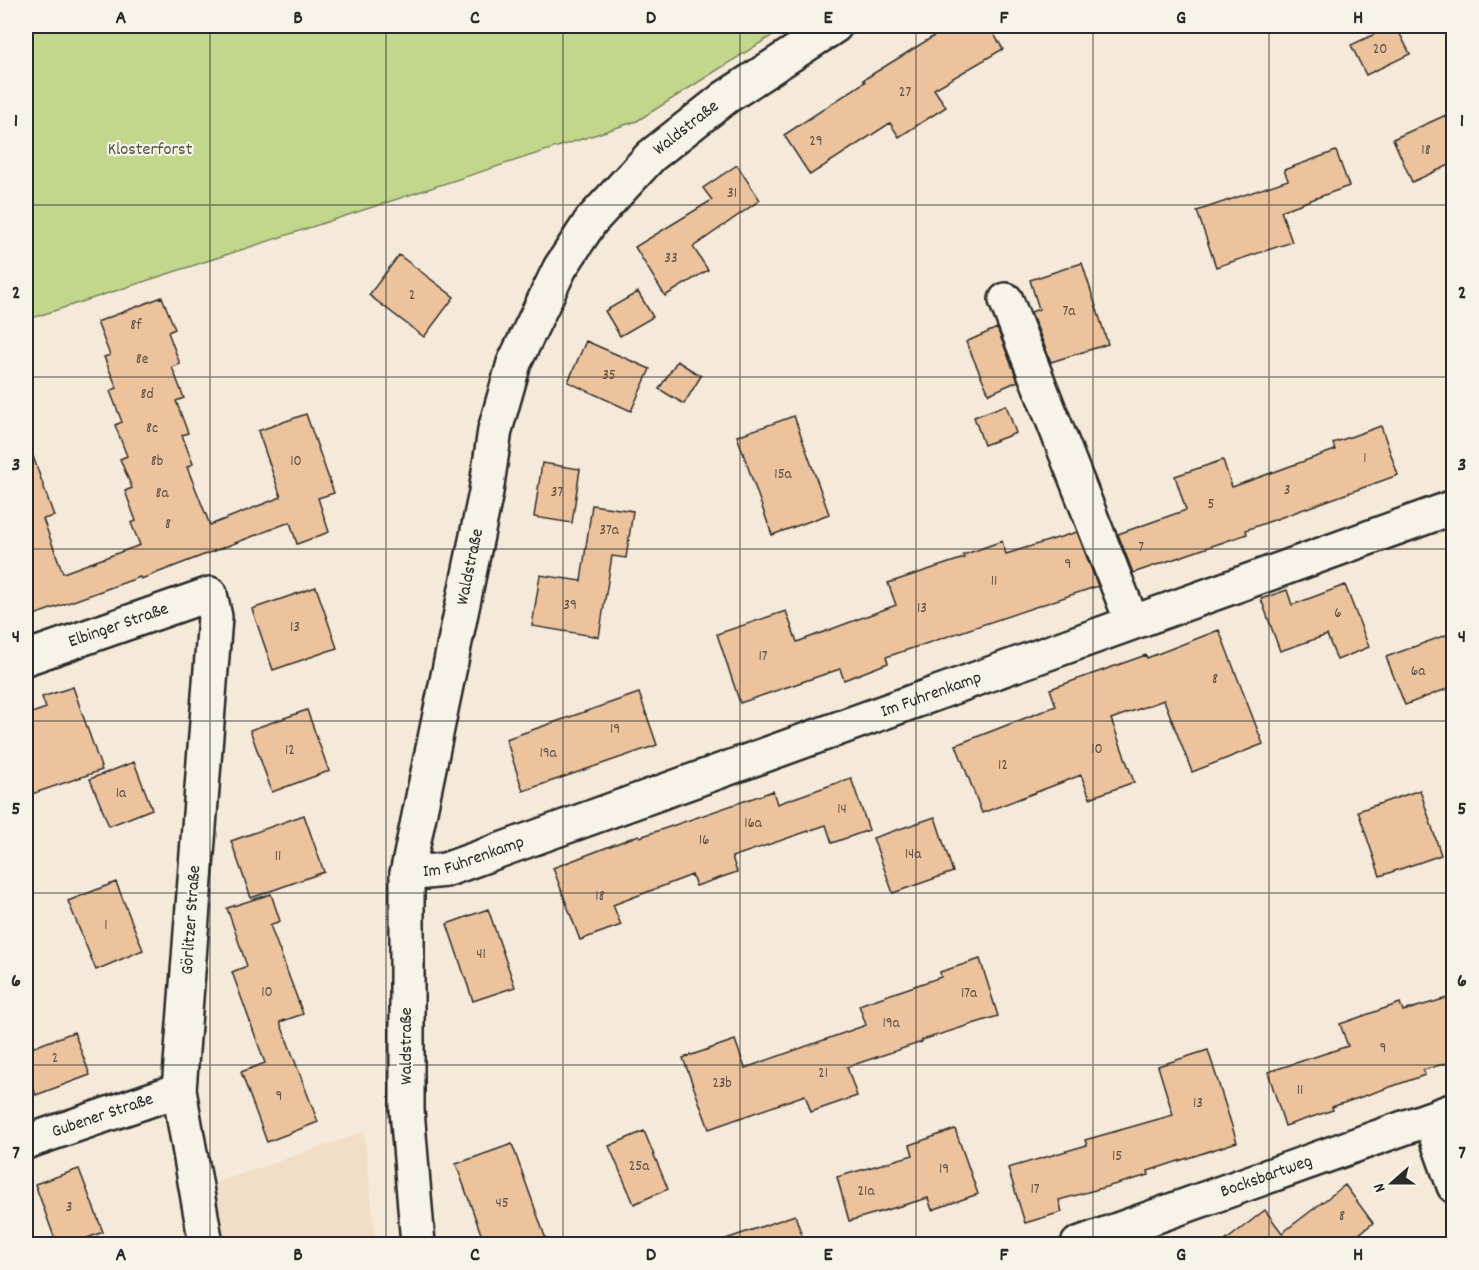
<svg xmlns="http://www.w3.org/2000/svg" width="1479" height="1270" viewBox="0 0 1479 1270" font-family="Dekko,sans-serif">
<rect width="100%" height="100%" fill="#f5e9d9"/>
<filter id="ink" filterUnits="userSpaceOnUse"><feTurbulence type="fractalNoise" baseFrequency=".0167" numOctaves="2"/><feDisplacementMap in="SourceGraphic" scale="12" xChannelSelector="R" yChannelSelector="G"/><feConvolveMatrix kernelMatrix="1 2 1 2 8 2 1 2 1" color-interpolation-filters="sRGB"/></filter>
<g filter="url(#ink)">
<path fill="#f2dec7" d="M 364,1132 L 376,1244 L 221,1244 L 210,1185 Z"/>
<path fill="#c2d68c" stroke="#76805c" stroke-width="1.5" d="M 26,26 L 787,26 L 637,121 L 26,320 Z"/>
<path fill="#ecc39c" stroke="#2b2b2b" stroke-width="1.5" d="M 950,26 L 989,26 L 1003,49 L 934,89 L 946,107 L 899,137 L 890,123 L 810,175 L 784,135 L 865,82 L 863,80 Z
M 1392,26 L 1396,26 L 1410,54 L 1366,75 L 1351,45 Z
M 1446,115 L 1454,133 L 1454,163 L 1412,182 L 1393,139 Z
M 1336,151 L 1349,186 L 1281,211 L 1292,242 L 1216,267 L 1197,211 L 1288,180 L 1284,170 Z
M 737,165 L 760,200 L 693,247 L 708,270 L 665,296 L 635,247 L 712,200 L 703,188 Z
M 399,255 L 454,297 L 424,337 L 369,295 Z
M 1082,263 L 1108,344 L 1051,362 L 1031,312 L 1039,309 L 1030,280 Z
M 638,292 L 653,317 L 620,336 L 605,311 Z
M 162,297 L 175,329 L 168,332 L 180,364 L 172,367 L 184,398 L 176,401 L 188,433 L 182,435 L 193,464 L 187,467 L 210,525 L 281,497 L 258,431 L 306,414 L 334,493 L 318,498 L 329,532 L 297,544 L 290,522 L 141,579 L 140,577 L 26,618 L 26,446 L 29,445 L 54,516 L 43,519 L 63,573 L 140,545 L 131,523 L 136,521 L 125,491 L 132,488 L 120,459 L 127,456 L 115,425 L 122,422 L 110,391 L 117,388 L 104,357 L 110,355 L 97,322 Z
M 997,328 L 1018,381 L 989,394 L 966,342 Z
M 586,341 L 650,369 L 631,411 L 568,382 Z
M 677,361 L 701,376 L 684,404 L 659,389 Z
M 1006,405 L 1016,433 L 984,445 L 974,417 Z
M 794,416 L 829,514 L 772,535 L 737,436 Z
M 1381,426 L 1398,475 L 1246,530 L 1247,534 L 1133,573 L 1118,534 L 1186,510 L 1175,476 L 1223,460 L 1232,487 L 1335,450 L 1333,443 Z
M 542,463 L 580,469 L 572,523 L 534,517 Z
M 592,505 L 633,511 L 626,558 L 612,556 L 599,637 L 532,626 L 540,575 L 581,581 Z
M 1077,532 L 1098,586 L 886,657 L 888,663 L 844,680 L 840,669 L 740,703 L 717,634 L 786,611 L 797,642 L 896,605 L 888,583 L 964,558 L 963,555 L 1002,541 L 1006,554 Z
M 1345,585 L 1369,647 L 1337,660 L 1327,635 L 1280,651 L 1261,599 L 1287,590 L 1292,605 Z
M 316,587 L 337,648 L 273,670 L 252,609 Z
M 1219,630 L 1263,744 L 1192,772 L 1164,700 L 1111,719 L 1134,782 L 1090,798 L 1081,775 L 982,813 L 956,745 L 1056,706 L 1050,689 L 1146,655 L 1147,658 Z
M 1454,632 L 1454,686 L 1405,705 L 1386,657 Z
M 73,687 L 102,770 L 26,796 L 26,715 L 46,708 L 42,697 Z
M 639,693 L 657,745 L 523,791 L 506,739 Z
M 307,710 L 329,771 L 272,792 L 250,730 Z
M 134,762 L 152,809 L 109,826 L 90,779 Z
M 851,778 L 869,830 L 832,843 L 826,825 L 732,857 L 737,872 L 696,886 L 692,875 L 613,905 L 621,925 L 580,940 L 553,868 L 639,835 L 640,837 L 773,791 L 777,804 Z
M 1420,790 L 1441,855 L 1380,876 L 1358,811 Z
M 304,815 L 324,872 L 251,898 L 231,841 Z
M 935,817 L 953,872 L 893,893 L 873,838 Z
M 116,882 L 143,950 L 96,970 L 68,901 Z
M 271,894 L 280,921 L 270,925 L 303,1014 L 280,1022 L 318,1122 L 267,1142 L 241,1072 L 265,1063 L 232,972 L 247,966 L 227,908 Z
M 488,909 L 515,987 L 473,1001 L 447,924 Z
M 980,959 L 998,1016 L 922,1040 L 922,1042 L 847,1067 L 857,1096 L 811,1112 L 805,1095 L 709,1129 L 683,1058 L 735,1040 L 745,1068 L 866,1025 L 859,1005 L 941,977 L 940,972 Z
M 1454,996 L 1454,1061 L 1423,1070 L 1425,1075 L 1332,1107 L 1333,1110 L 1285,1126 L 1268,1072 L 1348,1046 L 1340,1024 L 1400,1003 L 1403,1011 Z
M 74,1032 L 90,1075 L 36,1095 L 26,1068 L 26,1050 Z
M 1208,1050 L 1237,1142 L 1148,1171 L 1149,1175 L 1059,1200 L 1062,1212 L 1025,1223 L 1008,1168 L 1087,1145 L 1085,1140 L 1173,1115 L 1158,1066 Z
M 955,1129 L 978,1194 L 932,1210 L 928,1198 L 849,1221 L 837,1177 L 913,1155 L 910,1145 Z
M 644,1131 L 668,1189 L 634,1204 L 609,1146 Z
M 512,1144 L 548,1245 L 485,1245 L 456,1164 Z
M 79,1169 L 103,1232 L 69,1245 L 57,1245 L 35,1184 Z
M 1345,1185 L 1373,1223 L 1345,1245 L 1220,1245 L 1265,1210 L 1282,1233 Z
M 795,1215 L 805,1245 L 724,1245 L 723,1240 Z"/>
<g fill="none" stroke-linecap="round" stroke-linejoin="round">
<g stroke="#2b2b2b" stroke-width="38">
<g id="minor">
<path d="M 1006,300 L 1132,622"/>
<path id="s1" d="M 26,658 L 210,594 L 215,617 L 179,1090 L 206,1244"/>
<path id="s2" d="M 407,874 L 445,870 L 1454,507"/>
<path d="M 1430,1119 L 1454,1186"/>
<path id="s3" d="M 26,1142 L 179,1090"/>
<path id="s4" d="M 418,1244 L 407,1110 L 407,874 L 486,492 L 495,430 L 514,363 L 560,268 L 591,221 L 651,156 L 726,97 L 835,26"/>
<path id="s5" d="M 1078,1244 L 1454,1110"/>
</g>
</g>
<use href="#minor" stroke="#f7f3e8" stroke-width="33"/>
</g>
</g>
<path fill="none" stroke="#2b2b2b" stroke-width="1.5" stroke-opacity="0.55" d="M 210,26 L 210,1244M 386,26 L 386,1244M 563,26 L 563,1244M 740,26 L 740,1244M 916,26 L 916,1244M 1093,26 L 1093,1244M 1269,26 L 1269,1244M 26,205 L 1454,205M 26,377 L 1454,377M 26,549 L 1454,549M 26,721 L 1454,721M 26,893 L 1454,893M 26,1065 L 1454,1065"/>
<g text-anchor="middle" dominant-baseline="central" stroke-width="4.5" stroke-linejoin="round" paint-order="stroke">
<g font-size="15" fill="#5b5147">
<text x="1380" y="50">20</text>
<text x="905" y="93">27</text>
<text x="816" y="142">29</text>
<text x="1426" y="151">18</text>
<text x="732" y="194">31</text>
<text x="671" y="259">33</text>
<text x="412" y="296">2</text>
<text x="1069" y="312">7a</text>
<text x="136" y="326">8f</text>
<text x="142" y="360">8e</text>
<text x="609" y="376">35</text>
<text x="147" y="395">8d</text>
<text x="152" y="429">8c</text>
<text x="1365" y="459">1</text>
<text x="157" y="462">8b</text>
<text x="296" y="462">10</text>
<text x="783" y="475">15a</text>
<text x="1287" y="491">3</text>
<text x="557" y="493">37</text>
<text x="162" y="494">8a</text>
<text x="1211" y="505">5</text>
<text x="168" y="525">8</text>
<text x="609" y="531">37a</text>
<text x="1141" y="548">7</text>
<text x="1068" y="565">9</text>
<text x="994" y="582">11</text>
<text x="570" y="606">39</text>
<text x="922" y="609">13</text>
<text x="1338" y="614">6</text>
<text x="295" y="628">13</text>
<text x="763" y="657">17</text>
<text x="1418" y="672">6a</text>
<text x="1215" y="680">8</text>
<text x="615" y="730">19</text>
<text x="1097" y="750">10</text>
<text x="290" y="751">12</text>
<text x="548" y="754">19a</text>
<text x="1003" y="766">12</text>
<text x="121" y="794">1a</text>
<text x="842" y="810">14</text>
<text x="753" y="824">16a</text>
<text x="704" y="841">16</text>
<text x="913" y="855">14a</text>
<text x="278" y="857">11</text>
<text x="600" y="897">18</text>
<text x="106" y="926">1</text>
<text x="481" y="955">41</text>
<text x="267" y="993">10</text>
<text x="969" y="994">17a</text>
<text x="891" y="1024">19a</text>
<text x="1383" y="1049">9</text>
<text x="55" y="1059">2</text>
<text x="823" y="1074">21</text>
<text x="722" y="1084">23b</text>
<text x="1300" y="1091">11</text>
<text x="279" y="1097">9</text>
<text x="1198" y="1104">13</text>
<text x="1117" y="1157">15</text>
<text x="639" y="1167">25a</text>
<text x="944" y="1170">19</text>
<text x="1035" y="1190">17</text>
<text x="866" y="1192">21a</text>
<text x="502" y="1204">45</text>
<text x="69" y="1208">3</text>
<text x="1342" y="1217">8</text>
</g>
<g font-size="18" fill="#2b2b2b" stroke="#f7f3e8">
<text stroke="none"><textPath href="#s4" startOffset="1188">Waldstraße</textPath></text>
<text stroke="none"><textPath href="#s4" startOffset="684">Waldstraße</textPath></text>
<text stroke="none"><textPath href="#s1" startOffset="98">Elbinger Straße</textPath></text>
<text stroke="none"><textPath href="#s2" startOffset="555">Im Fuhrenkamp</textPath></text>
<text stroke="none"><textPath href="#s2" startOffset="69">Im Fuhrenkamp</textPath></text>
<text transform="translate(192 920) rotate(-86)">Görlitzer Straße</text>
<text transform="translate(407 1046) rotate(-90)">Waldstraße</text>
<text stroke="none"><textPath href="#s3" startOffset="81">Gubener Straße</textPath></text>
<text stroke="none"><textPath href="#s5" startOffset="200">Bocksbartweg</textPath></text>
</g>
<g font-size="18" fill="#515643" stroke="#f7f3e8">
<text x="150" y="150">Klosterforst</text>
</g>
</g>
<rect width="1479" height="1270" fill="none" stroke="#f7f3e8" stroke-width="66"/>
<g transform="translate(1392 1183) rotate(249)" stroke="#f7f3e8" stroke-width="4.5" paint-order="stroke">
<path d="M0-4.5L10 22L0 15L-10 22Z" fill="#2b2b2b"/>
<text y="-9" font-size="16" font-weight="bold" text-anchor="middle" fill="#2b2b2b">N</text>
</g>
<rect x="33" y="33" width="1413" height="1204" fill="none" stroke="#2b2b2b" stroke-width="2"/>
<g font-size="20" text-anchor="middle" font-weight="bold" fill="#2b2b2b">
<text x="121" y="23">A</text>
<text x="298" y="23">B</text>
<text x="475" y="23">C</text>
<text x="651" y="23">D</text>
<text x="828" y="23">E</text>
<text x="1004" y="23">F</text>
<text x="1181" y="23">G</text>
<text x="1358" y="23">H</text>
<text x="16" y="126">1</text>
<text x="1462" y="126">1</text>
<text x="16" y="298">2</text>
<text x="1462" y="298">2</text>
<text x="16" y="470">3</text>
<text x="1462" y="470">3</text>
<text x="16" y="642">4</text>
<text x="1462" y="642">4</text>
<text x="16" y="814">5</text>
<text x="1462" y="814">5</text>
<text x="16" y="986">6</text>
<text x="1462" y="986">6</text>
<text x="16" y="1158">7</text>
<text x="1462" y="1158">7</text>
<text x="121" y="1260">A</text>
<text x="298" y="1260">B</text>
<text x="475" y="1260">C</text>
<text x="651" y="1260">D</text>
<text x="828" y="1260">E</text>
<text x="1004" y="1260">F</text>
<text x="1181" y="1260">G</text>
<text x="1358" y="1260">H</text>
</g>
</svg>
